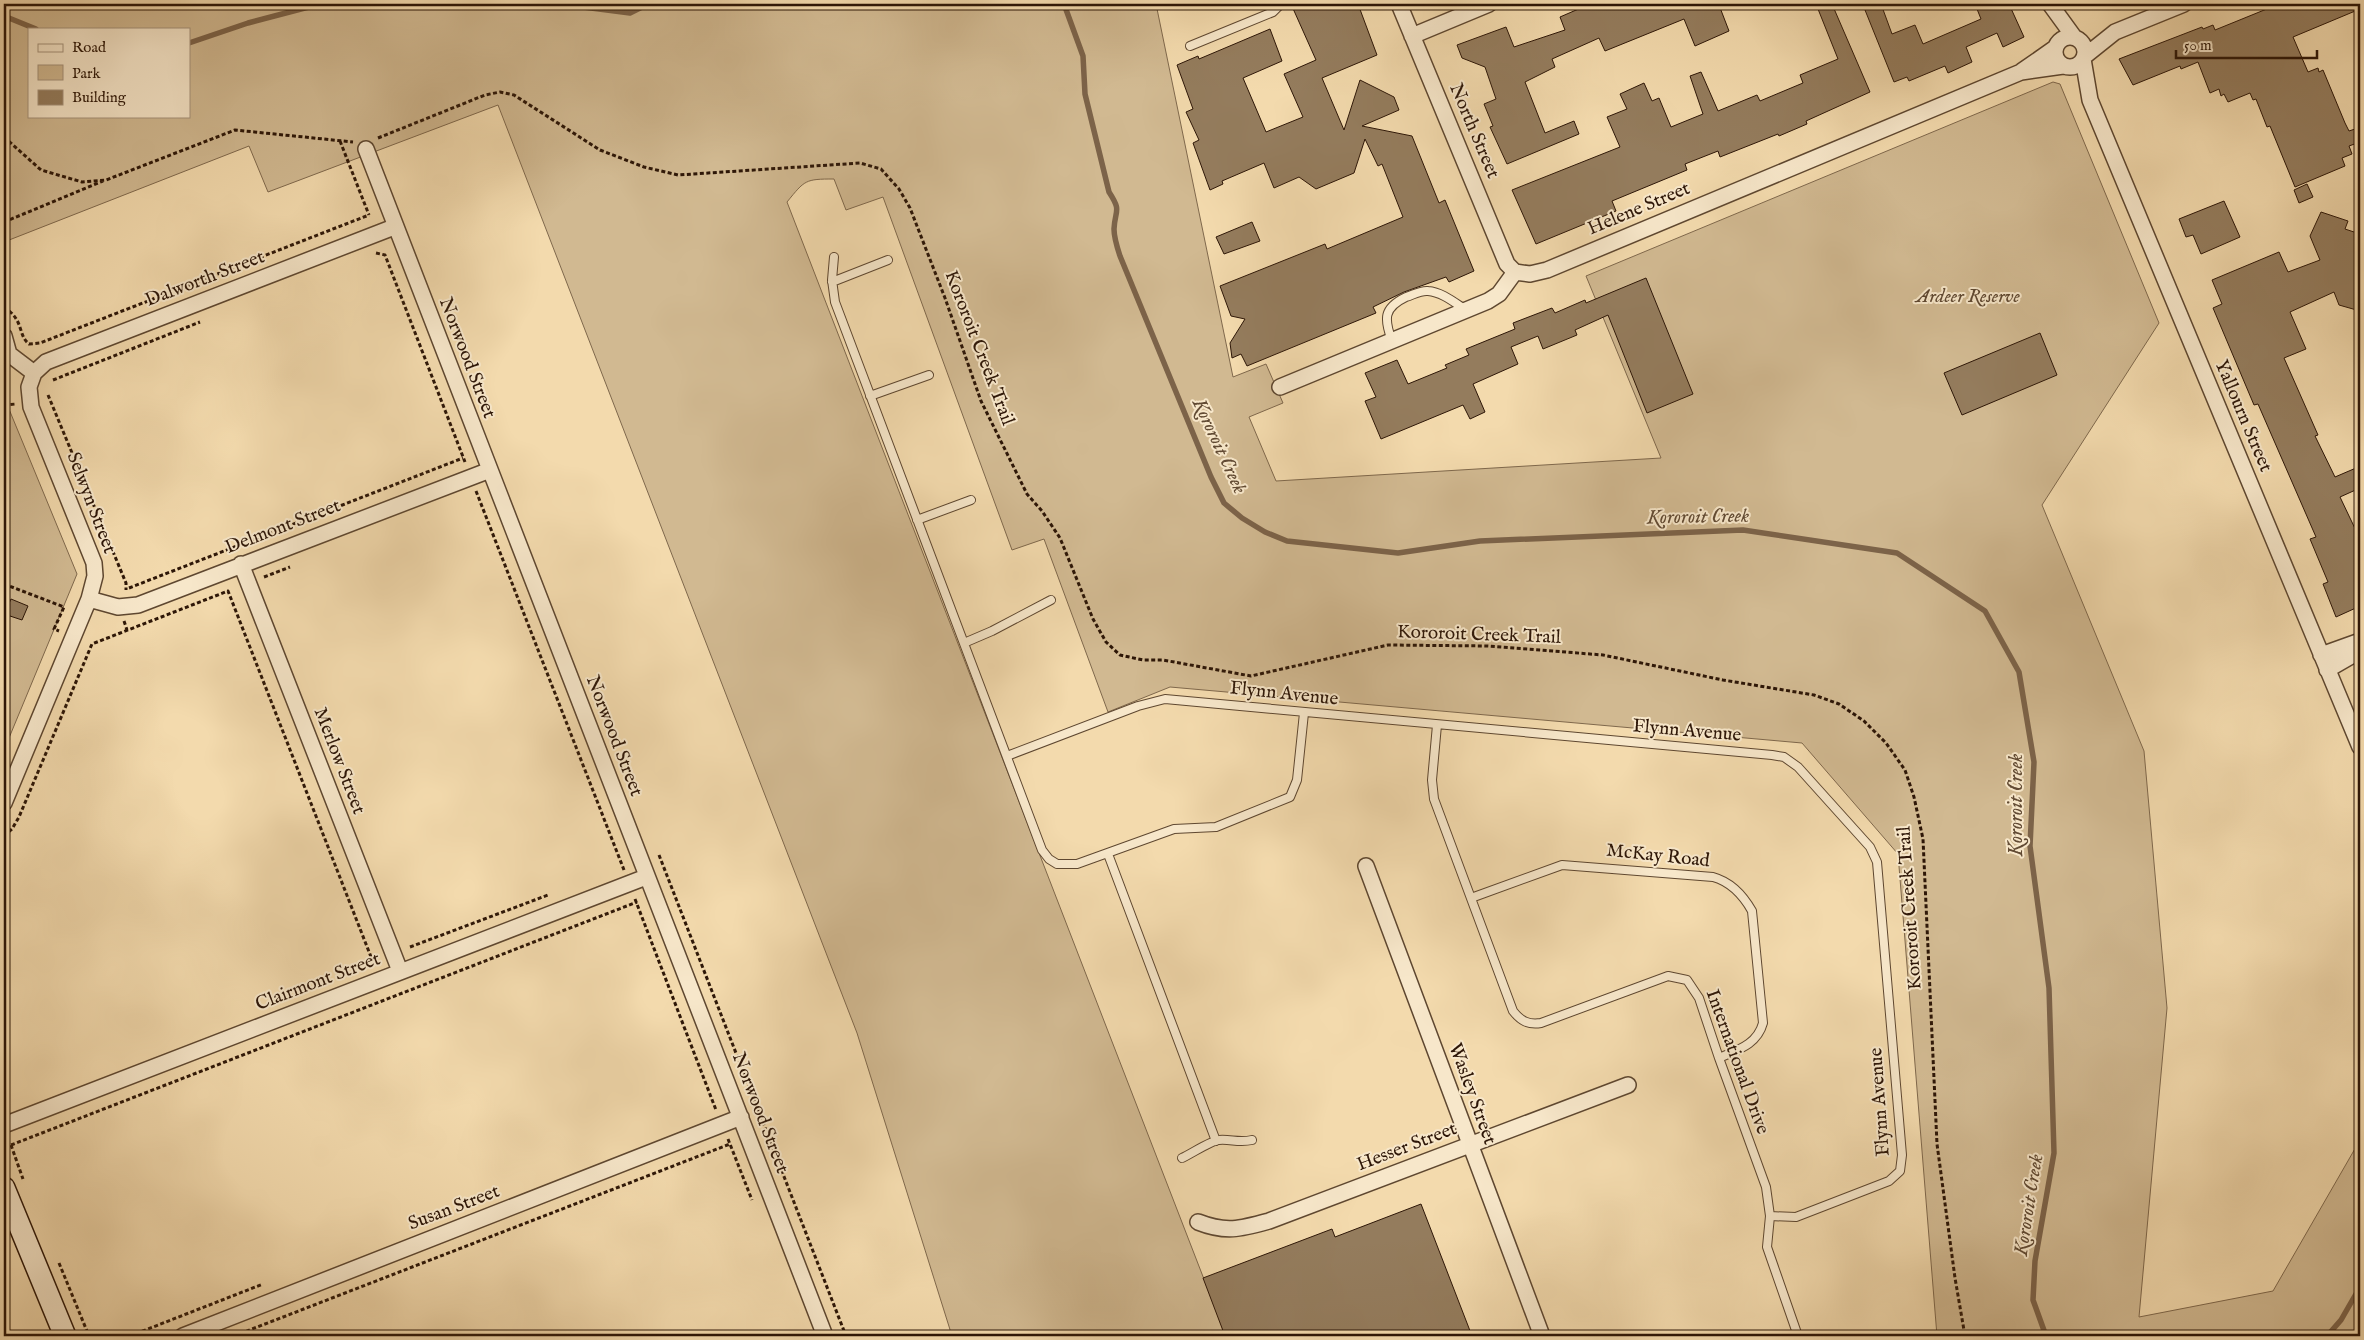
<svg xmlns="http://www.w3.org/2000/svg" width="2364" height="1340" viewBox="0 0 2364 1340" font-family="'IM FELL English',serif">
<rect width="100%" height="100%" fill="#f3daad"/>
<filter id="stains"><feTurbulence type="fractalNoise" baseFrequency=".004" numOctaves="4"/><feColorMatrix values="0 0 0 0 .2 0 0 0 0 .09 0 0 0 0 .02 0 0 0 .5 -.17"/></filter>
<radialGradient id="worn" r=".72"><stop offset=".6" stop-color="#630" stop-opacity="0"/><stop offset="1" stop-color="#630" stop-opacity=".3"/></radialGradient>
<path fill="#d1b991" stroke="#7f684c" fill-rule="evenodd" d="M 4,4 L 1156,4 L 1233,377 L 1266,364 L 1283,403 L 1249,417 L 1276,481 L 1661,458 L 1586,276 L 2053,82 L 2060,84 L 2159,323 L 2042,505 L 2144,751 L 2167,1008 L 2139,1317 L 2273,1291 L 2360,1140 L 2360,1336 L 1937,1336 L 1898,854 L 1802,743 L 1170,687 L 1108,712 L 1044,539 L 1012,550 L 883,197 L 846,210 L 834,179 C 805,179 805,180 787,202 L 1226,1336 L 952,1336 L 857,1033 L 498,105 L 268,192 L 249,146 L 4,242 ZM 29,29 L 189,29 L 189,116 L 29,116 Z
M 4,397 L 77,574 L 4,750 Z"/>
<g fill="none" stroke-linecap="round" stroke-linejoin="round">
<path stroke="#7c6349" stroke-width="5.5" d="M 560,4 L 630,13 L 648,4
M 1064,4 L 1083,56 L 1085,94 L 1109,192 C 1122,212 1115,209 1114,229 C 1114,238 1117,247 1120,256 L 1211,477 L 1224,503 L 1242,518 L 1265,532 L 1287,541 L 1398,553 L 1480,541 L 1743,530 L 1897,553 L 1985,611 L 2019,672 L 2034,762 L 2030,846 L 2049,988 L 2054,1153 L 2035,1261 L 2033,1300 L 2046,1336
M 4,16 L 36,29
M 189,43 L 248,23 L 320,4
M 2327,1336 L 2341,1320 L 2360,1287"/>
</g>
<path fill="#947c5d" stroke="#2d1607" d="M 1291,4 L 1358,4 L 1377,55 L 1322,78 L 1344,130 L 1360,80 L 1394,97 L 1399,110 L 1362,126 L 1412,136 L 1439,203 L 1445,200 L 1474,271 L 1449,282 L 1446,277 L 1404,292 L 1373,307 L 1376,313 L 1247,366 L 1241,354 L 1232,358 L 1230,343 L 1245,319 L 1231,316 L 1220,286 L 1325,244 L 1327,249 L 1403,217 L 1382,164 L 1378,166 L 1365,139 L 1354,173 L 1316,189 L 1299,177 L 1274,188 L 1264,163 L 1222,181 L 1223,184 L 1210,190 L 1193,143 L 1199,140 L 1186,112 L 1193,109 L 1177,65 L 1198,56 L 1199,59 L 1270,29 L 1282,61 L 1243,78 L 1266,132 L 1303,117 L 1284,74 L 1316,60 Z
M 1590,4 L 1721,4 L 1719,5 L 1729,31 L 1695,46 L 1684,19 L 1605,51 L 1599,38 L 1552,59 L 1555,67 L 1525,82 L 1545,133 L 1574,121 L 1579,134 L 1507,164 L 1490,127 L 1493,126 L 1484,104 L 1496,99 L 1485,67 L 1462,58 L 1457,45 L 1506,27 L 1514,47 L 1565,30 L 1560,17 Z
M 1816,4 L 1832,4 L 1870,92 L 1806,121 L 1807,124 L 1779,136 L 1778,134 L 1720,157 L 1718,151 L 1685,164 L 1687,170 L 1612,201 L 1616,211 L 1536,244 L 1512,190 L 1620,147 L 1607,117 L 1627,109 L 1620,94 L 1644,83 L 1652,101 L 1659,98 L 1671,127 L 1703,114 L 1690,76 L 1701,72 L 1718,111 L 1757,95 L 1760,101 L 1803,83 L 1800,75 L 1838,59 Z
M 1881,4 L 1892,34 L 1915,25 L 1923,44 L 1981,19 L 1975,4 L 2009,4 L 2024,37 L 2003,47 L 1997,33 L 1966,47 L 1972,62 L 1948,73 L 1945,66 L 1909,81 L 1907,77 L 1894,82 L 1865,10 Z
M 2279,4 L 2360,4 L 2360,9 L 2293,37 L 2308,72 L 2318,68 L 2319,72 L 2323,70 L 2345,123 L 2349,131 L 2355,129 L 2360,142 L 2349,146 L 2352,154 L 2342,158 L 2345,166 L 2295,187 L 2270,126 L 2267,127 L 2256,99 L 2253,100 L 2250,93 L 2228,102 L 2224,94 L 2221,96 L 2219,89 L 2210,93 L 2198,62 L 2181,69 L 2180,66 L 2133,85 L 2119,59 L 2202,27 L 2203,29 L 2213,25 L 2215,30 Z
M 2307,184 L 2313,197 L 2299,203 L 2294,190 Z
M 2224,201 L 2240,237 L 2201,254 L 2193,235 L 2186,237 L 2179,219 Z
M 2321,212 L 2348,221 L 2345,229 L 2360,234 L 2360,311 L 2339,305 L 2334,292 L 2290,312 L 2306,349 L 2284,358 L 2318,435 L 2315,436 L 2335,477 L 2356,468 L 2360,479 L 2360,488 L 2340,497 L 2360,539 L 2360,589 L 2356,600 L 2358,607 L 2336,617 L 2323,584 L 2328,582 L 2310,539 L 2316,537 L 2258,404 L 2254,405 L 2213,308 L 2222,304 L 2212,280 L 2279,252 L 2288,272 L 2320,260 L 2310,236 Z
M 1252,222 L 1260,241 L 1224,254 L 1216,237 Z
M 1646,278 L 1693,394 L 1647,413 L 1608,315 L 1575,330 L 1577,335 L 1543,349 L 1538,336 L 1511,347 L 1518,364 L 1473,384 L 1485,412 L 1470,419 L 1463,405 L 1381,439 L 1365,401 L 1376,397 L 1365,373 L 1397,360 L 1408,384 L 1447,368 L 1445,365 L 1469,355 L 1466,349 L 1515,329 L 1513,323 L 1552,308 L 1555,313 L 1585,300 L 1586,303 Z
M 2040,333 L 2057,375 L 1962,415 L 1944,373 Z
M 11,599 L 28,606 L 22,620 L 4,614 Z
M 1421,1204 L 1472,1336 L 1225,1336 L 1203,1278 L 1332,1229 L 1335,1237 Z"/>
<g fill="none" stroke-linecap="round" stroke-linejoin="round">
<g stroke="#5e4730" stroke-width="10">
<path id="lane" d="M 1190,46 L 1273,12 L 1281,4
M 834,257 L 832,280 L 835,302 L 1042,850 L 1049,859 L 1057,864 L 1077,864 L 1174,829 L 1216,827 L 1290,797 L 1297,780 L 1304,713
M 832,282 L 888,260
M 1392,341 C 1384,319 1383,308 1406,297 C 1413,295 1421,290 1428,291 C 1442,292 1455,303 1466,310
M 870,396 L 929,375
M 917,520 L 971,500
M 964,643 L 992,631 L 1051,600
M 1437,725 L 1432,780 L 1434,799 L 1513,1011 C 1521,1021 1528,1025 1541,1023 L 1668,976 L 1687,980 L 1699,998 L 1719,1058 L 1766,1187 L 1770,1216 L 1767,1247 L 1798,1336
M 1007,756 L 1138,706 L 1165,699 L 1772,755 L 1784,757 L 1798,767 L 1870,847 L 1877,862 L 1902,1155 L 1900,1171 L 1889,1181 L 1796,1217 L 1770,1216
M 1108,854 L 1216,1141
M 1471,898 L 1562,865 L 1713,877 C 1731,882 1743,895 1752,911 L 1763,1023 C 1757,1045 1737,1050 1719,1058
M 1182,1158 C 1191,1154 1212,1140 1219,1140 C 1231,1139 1239,1143 1252,1140"/>
</g>
<g stroke="#5e4730" stroke-width="18">
<path id="street" d="M 1399,4 L 1502,252 L 1507,264 L 1515,272
M 2050,4 L 2074,37
M 1412,36 L 1489,4
M2055 52a15 15 0 1 1 30 0a15 15 0 1 1-30 0Z
M 2085,56 L 2115,32 L 2184,4
M 2083,59 L 2090,100 L 2360,747
M 2022,71 L 2055,48
M 366,149 L 825,1336
M 4,336 L 9,354 L 34,373 L 29,387 L 31,407 L 94,563 L 95,576 L 89,599 L 4,803
M 34,373 L 46,362 L 394,227
M 1280,387 L 1488,301 L 1499,294 L 1515,272 L 1530,274 L 1547,270 L 2021,72 L 2063,66
M 241,564 L 400,971
M 89,599 L 118,607 L 138,605 L 490,470
M 2321,655 L 2360,641
M 2327,670 L 2360,651
M 1366,866 L 1542,1336
M 4,1125 L 646,877
M 1198,1222 C 1226,1233 1240,1229 1269,1221 L 1628,1085
M 183,1336 L 741,1117"/>
</g>
<g stroke="#2d1607" stroke-width="24">
<path id="secondary" d="M 4,1188 L 65,1336"/>
</g>
<path stroke="#2d1607" stroke-width="3" stroke-dasharray="4 2.5" stroke-linecap="butt" d="M 4,137 L 41,170 L 82,182 L 106,180 L 235,130 L 353,142
M 378,138 L 485,95 L 500,92 L 514,95 L 600,150 L 644,167 L 678,175 L 860,163 L 881,169 L 899,189 L 910,208 L 945,298 L 981,401 L 1027,494 L 1042,511 L 1060,538 L 1093,619 L 1106,642 L 1120,655 L 1143,660 L 1163,660 L 1251,676 L 1388,645 L 1488,646 L 1603,655 L 1723,680 L 1814,695 L 1839,704 L 1864,721 L 1886,743 L 1905,770 L 1914,797 L 1923,839 L 1937,1144 L 1955,1278 L 1965,1336
M 340,141 L 369,215
M 4,222 L 103,181
M 376,253 L 385,255 L 465,462
M 4,307 C 25,321 17,334 29,344 L 40,343 L 369,215
M 53,380 L 200,322
M 48,395 L 126,583 L 126,590
M 4,405 L 16,404
M 476,491 L 624,870
M 264,577 L 290,567
M 4,584 L 64,607 L 54,629 L 59,631
M 129,588 L 463,458
M 124,621 L 127,630
M 4,836 L 12,829 L 19,817 L 92,644 L 228,591 L 373,962 L 362,967
M 659,855 L 846,1336
M 635,899 L 716,1110
M 410,947 L 548,895
M 728,1139 L 752,1200
M 11,1145 L 637,902
M 11,1145 L 23,1179
M 59,1263 L 89,1336
M 130,1336 L 263,1284
M 234,1336 L 730,1144"/>
<use href="#lane" stroke="#f7e7ca" stroke-width="8"/>
<use href="#street" stroke="#f7e7ca" stroke-width="15"/>
<use href="#secondary" stroke="#f7e7ca" stroke-width="21"/>
</g>
<g text-anchor="middle" dominant-baseline="central" stroke-width="4" stroke-linejoin="round" paint-order="stroke">
<g font-size="19" fill="#2d1607" stroke="#f7e7ca">
<text transform="translate(1474 131) rotate(67)">North Street</text>
<text transform="translate(1639 209) rotate(-23)">Helene Street</text>
<text transform="translate(205 279) rotate(-21)">Dalworth Street</text>
<text transform="translate(979 348) rotate(69)">Kororoit Creek Trail</text>
<text transform="translate(467 358) rotate(69)">Norwood Street</text>
<text transform="translate(2243 416) rotate(67)">Yallourn Street</text>
<text transform="translate(91 503) rotate(69)">Selwyn Street</text>
<text transform="translate(283 527) rotate(-21)">Delmont Street</text>
<text transform="translate(1479 635) rotate(2)">Kororoit Creek Trail</text>
<text transform="translate(1284 694) rotate(6)">Flynn Avenue</text>
<text transform="translate(1687 731) rotate(5)">Flynn Avenue</text>
<text transform="translate(614 736) rotate(69)">Norwood Street</text>
<text transform="translate(339 761) rotate(69)">Merlow Street</text>
<text transform="translate(1658 856) rotate(6)">McKay Road</text>
<text transform="translate(1910 908) rotate(-94)">Kororoit Creek Trail</text>
<text transform="translate(318 982) rotate(-21)">Clairmont Street</text>
<text transform="translate(1737 1062) rotate(70)">International Drive</text>
<text transform="translate(1472 1094) rotate(70)">Wasley Street</text>
<text transform="translate(1880 1102) rotate(-94)">Flynn Avenue</text>
<text transform="translate(760 1113) rotate(69)">Norwood Street</text>
<text transform="translate(1407 1147) rotate(-21)">Hesser Street</text>
<text transform="translate(454 1208) rotate(-21)">Susan Street</text>
</g>
<g font-size="19" font-style="italic" fill="#5e4730" stroke="#f7e7ca">
<text x="1968" y="297">Ardeer Reserve</text>
</g>
<g font-size="20" font-style="italic" fill="#614a33" stroke="#f7e7ca">
<text transform="translate(1219 446) rotate(65)">Kororoit Creek</text>
<text transform="translate(1698 517) rotate(-1)">Kororoit Creek</text>
<text transform="translate(2016 805) rotate(-90)">Kororoit Creek</text>
<text transform="translate(2029 1205) rotate(-81)">Kororoit Creek</text>
</g>
</g>
<rect width="2364" height="1340" fill="none" stroke="#f3daad" stroke-width="20"/>
<rect x="5" y="5" width="2354" height="1330" fill="none" stroke="#2d1607" stroke-width="2.5"/>
<rect x="10" y="10" width="2344" height="1320" fill="none" stroke="#2d1607"/>
<rect x="28" y="28" width="162" height="90" fill="#f7e7ca" stroke="#a6937c"/>
<rect x="38" y="44" width="25" height="8" fill="#f7e7ca" stroke="#a6937c"/>
<text x="72" y="52" font-size="15" fill="#2d1607">Road</text>
<rect x="38" y="65" width="25" height="15" fill="#d1b991" stroke="#a6937c"/>
<text x="72" y="78" font-size="15" fill="#2d1607">Park</text>
<rect x="38" y="90" width="25" height="15" fill="#947c5d" stroke="#a6937c"/>
<text x="72" y="102" font-size="15" fill="#2d1607">Building</text>
<path d="M2176 50v8h141v-8" fill="none" stroke="#2d1607" stroke-width="2.5"/>
<text x="2184" y="50" font-size="15" fill="#2d1607" stroke="#f7e7ca" stroke-width="4" paint-order="stroke">50 m</text>
<rect width="100%" height="100%" filter="url(#stains)"/>
<rect width="100%" height="100%" fill="url(#worn)"/>
</svg>
